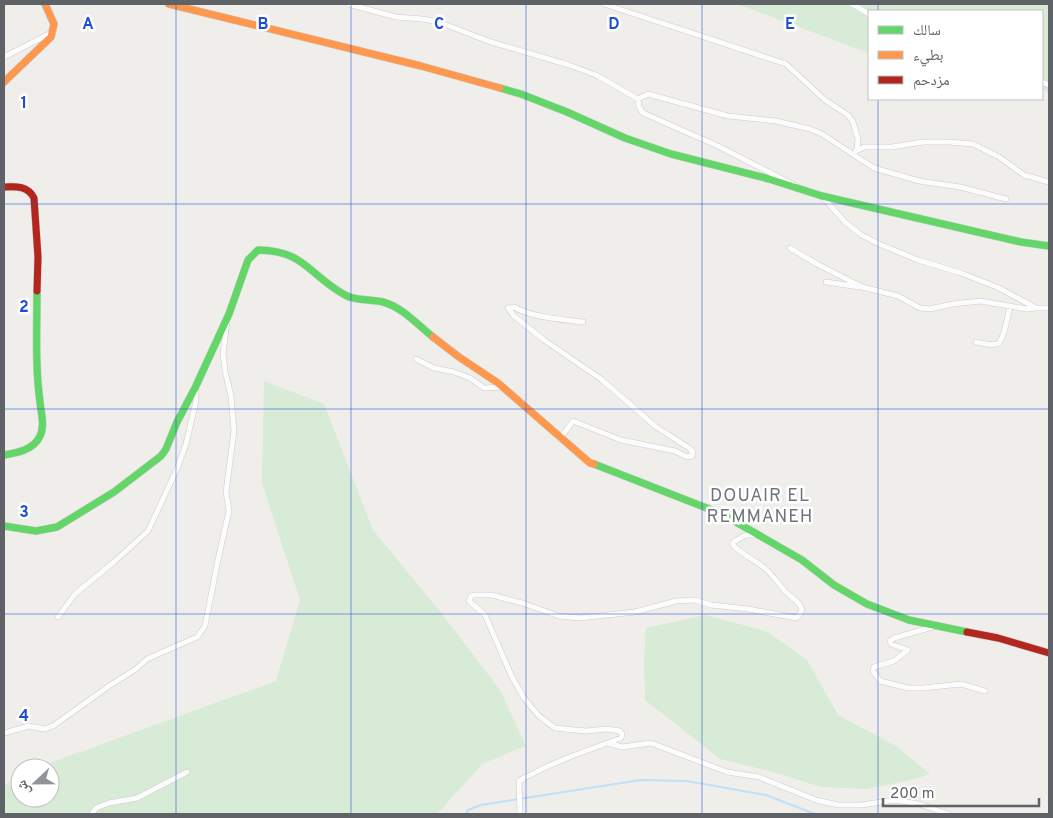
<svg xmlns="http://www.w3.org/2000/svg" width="1053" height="818" viewBox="0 0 1053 818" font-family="Overpass,'Noto Naskh Arabic',sans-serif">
<rect width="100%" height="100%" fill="#efeeea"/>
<path fill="#d8ebd6" d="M 737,4 L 1049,4 L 1049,93 L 1042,89 L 1042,11 L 869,11 L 869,53 Z
M 264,381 L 324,404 L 373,530 L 442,614 L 500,690 L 526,746 L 482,764 L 437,814 L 4,814 L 4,785 L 20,777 L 20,798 L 50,798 L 50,768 L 36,768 L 276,681 L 300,600 L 262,483 Z
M 705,615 L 766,631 L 807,660 L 838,715 L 896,746 L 930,774 L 911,780 L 866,789 L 821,787 L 773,772 L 720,759 L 645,700 L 644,661 L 646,628 Z"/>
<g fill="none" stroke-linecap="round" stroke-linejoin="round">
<path stroke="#bfe0f9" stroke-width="2" d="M 466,814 L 468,810 L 481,805 L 640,780 L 687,781 L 766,795 L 815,814"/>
<g stroke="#cbcccc" stroke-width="6">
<path id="street" d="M 348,4 L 396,17 L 422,19 L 439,22 L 488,41 L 569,65 L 596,75 L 638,99 L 648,94 L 728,116 L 776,121 L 810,129 L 822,134 L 874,168 L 919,181 L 960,187 L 1006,199
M 604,4 L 786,64 L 825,100 L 848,115 L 853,122 L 858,139 L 857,150
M 852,4 L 869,14
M 4,57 L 53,32
M 1042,82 L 1049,85
M 638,99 L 639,107 L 643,113 L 718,146 L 794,185
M 856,151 L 864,147 L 892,147 L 923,142 L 950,142 L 973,144 L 999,157 L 1024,175 L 1049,182
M 822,196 L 845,222 L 860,234 L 879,244 L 918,260 L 961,273 L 999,288 L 1036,308 L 1049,308
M 790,248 L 817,264 L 862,287 L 898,296 L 920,308 L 930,309 L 953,304 L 980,301 L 1027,309 L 1036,308
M 826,282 L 859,287
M 976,342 C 982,343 991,346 997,344 C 1004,341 1008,314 1010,306
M 416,359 L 434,368 L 454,372 L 470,378 L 484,388 L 502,387
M 560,439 L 573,421 L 621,440 L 675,451 L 687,457 L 692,456 L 693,452 L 689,448 L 655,426 L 601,379 L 544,340 L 514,316 L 508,308 L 514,307 C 534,318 560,319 583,322
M 58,617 L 75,594 L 114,562 L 148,531 L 177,469 L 186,444 L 196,401 L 195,388
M 936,626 L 894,638 L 890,641 L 891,644 L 908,650 L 894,661 L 874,667 L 873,671 L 880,681 L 908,688 L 923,688 L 961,684 L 985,691
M 4,733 L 29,726 L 44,729 L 53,726 L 109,686 L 136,669 L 147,659 L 197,637 L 205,626 L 219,555 L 229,511 L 226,492 L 234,431 L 231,396 L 225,371 L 223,353 L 227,322
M 608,743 L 622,747 L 651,743 L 727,772 L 759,777 L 816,800 L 838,805 L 861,805 L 895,800 L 919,804 L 948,814
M 92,814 L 96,808 L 109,803 L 137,798 L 187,772
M 520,814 L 519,781 C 525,776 530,776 536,772 C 563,758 592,749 621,738 L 622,734 L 620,731 L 607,729 L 586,731 L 555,728 L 539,716 L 524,698 L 512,677 L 485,615 L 469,601 L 471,596 L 474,595 L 492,595 L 522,603 L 559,616 L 580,618 L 635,612 L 676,601 L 695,600 L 711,605 L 748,609 L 796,618 C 810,608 794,600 786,592 C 778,584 772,573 762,566 C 753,559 741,554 733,545 L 733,542 L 746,535 L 760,535"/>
</g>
<g stroke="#cacacb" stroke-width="8">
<path id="fast" d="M 500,88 L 521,94 L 567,112 L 625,138 L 671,154 L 769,179 L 822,196 L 1021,242 L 1049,246
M 4,455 C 16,453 34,450 40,436 C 45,426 41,413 40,402 C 35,365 37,328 37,291
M 594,464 L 722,514 L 802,560 L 834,585 L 867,604 L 909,620 L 967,632
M 4,526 L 36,531 L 57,527 L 114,492 L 161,456 L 166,449 L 177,422 L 195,388 L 229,314 L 248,260 L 258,250 C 304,250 310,276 345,295 C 355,301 371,299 383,302 C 402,307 418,325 433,337"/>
</g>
<g stroke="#cacacb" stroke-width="8">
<path id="slow" d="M 169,4 L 421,66 L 500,88
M 4,82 L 51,37 L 54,24 L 45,4
M 433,337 L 459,357 L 498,383 L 590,463 L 594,464"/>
</g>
<g stroke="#cacacb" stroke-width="8">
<path id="jam" d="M 4,187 C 16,186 28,186 34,198 L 38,257 L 37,291
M 967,632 L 998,638 L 1049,653"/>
</g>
<use href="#street" stroke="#fdfcfc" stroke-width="5"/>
<use href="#fast" stroke="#63d668" stroke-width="7"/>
<use href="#slow" stroke="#ff974d" stroke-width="7"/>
<use href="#jam" stroke="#b3261e" stroke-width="7"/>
</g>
<path fill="none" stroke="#1d4ed8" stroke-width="1" stroke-opacity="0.55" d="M 176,4 L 176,814M 351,4 L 351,814M 526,4 L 526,814M 702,4 L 702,814M 878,4 L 878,11M 878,99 L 878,814M 4,204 L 1049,204M 4,409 L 1049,409M 4,614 L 1049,614"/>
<g text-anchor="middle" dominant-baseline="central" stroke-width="5" stroke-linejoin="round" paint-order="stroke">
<g font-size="18" letter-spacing="1" fill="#70757a" stroke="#fff">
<text x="760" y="496">DOUAIR EL<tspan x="760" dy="21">REMMANEH</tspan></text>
</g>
</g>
<g font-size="16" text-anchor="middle" font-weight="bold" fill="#1d4ed8" stroke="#fff" stroke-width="5" stroke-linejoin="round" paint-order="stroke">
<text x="88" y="29">A</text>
<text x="263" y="29">B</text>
<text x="439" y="29">C</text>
<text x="614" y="29">D</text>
<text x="790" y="29">E</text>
<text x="24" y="108">1</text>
<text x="24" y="312">2</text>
<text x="24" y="517">3</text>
<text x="24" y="721">4</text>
</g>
<rect width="1053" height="818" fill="none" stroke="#5f6368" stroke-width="10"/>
<rect x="868" y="10" width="175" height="90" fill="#ffffff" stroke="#bfc1c3"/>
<rect x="878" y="26" width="25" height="8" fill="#63d668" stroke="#bfc1c3"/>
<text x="913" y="35" font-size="15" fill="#5f6368">سالك</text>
<rect x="878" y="51" width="25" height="8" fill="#ff974d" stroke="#bfc1c3"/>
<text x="913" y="60" font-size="15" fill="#5f6368">بطيء</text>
<rect x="878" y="76" width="25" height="8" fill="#b3261e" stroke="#bfc1c3"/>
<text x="913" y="85" font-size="15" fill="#5f6368">مزدحم</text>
<g transform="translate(35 783) rotate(248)"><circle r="24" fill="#ffffff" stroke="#bfc1c3"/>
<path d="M0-4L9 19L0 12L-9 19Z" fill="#919496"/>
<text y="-8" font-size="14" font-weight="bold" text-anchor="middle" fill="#5f6368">ش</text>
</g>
<path d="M883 798v8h156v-8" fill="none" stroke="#5f6368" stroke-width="2.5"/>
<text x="890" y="798" font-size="15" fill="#5f6368" stroke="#ffffff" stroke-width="4" paint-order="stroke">200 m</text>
</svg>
